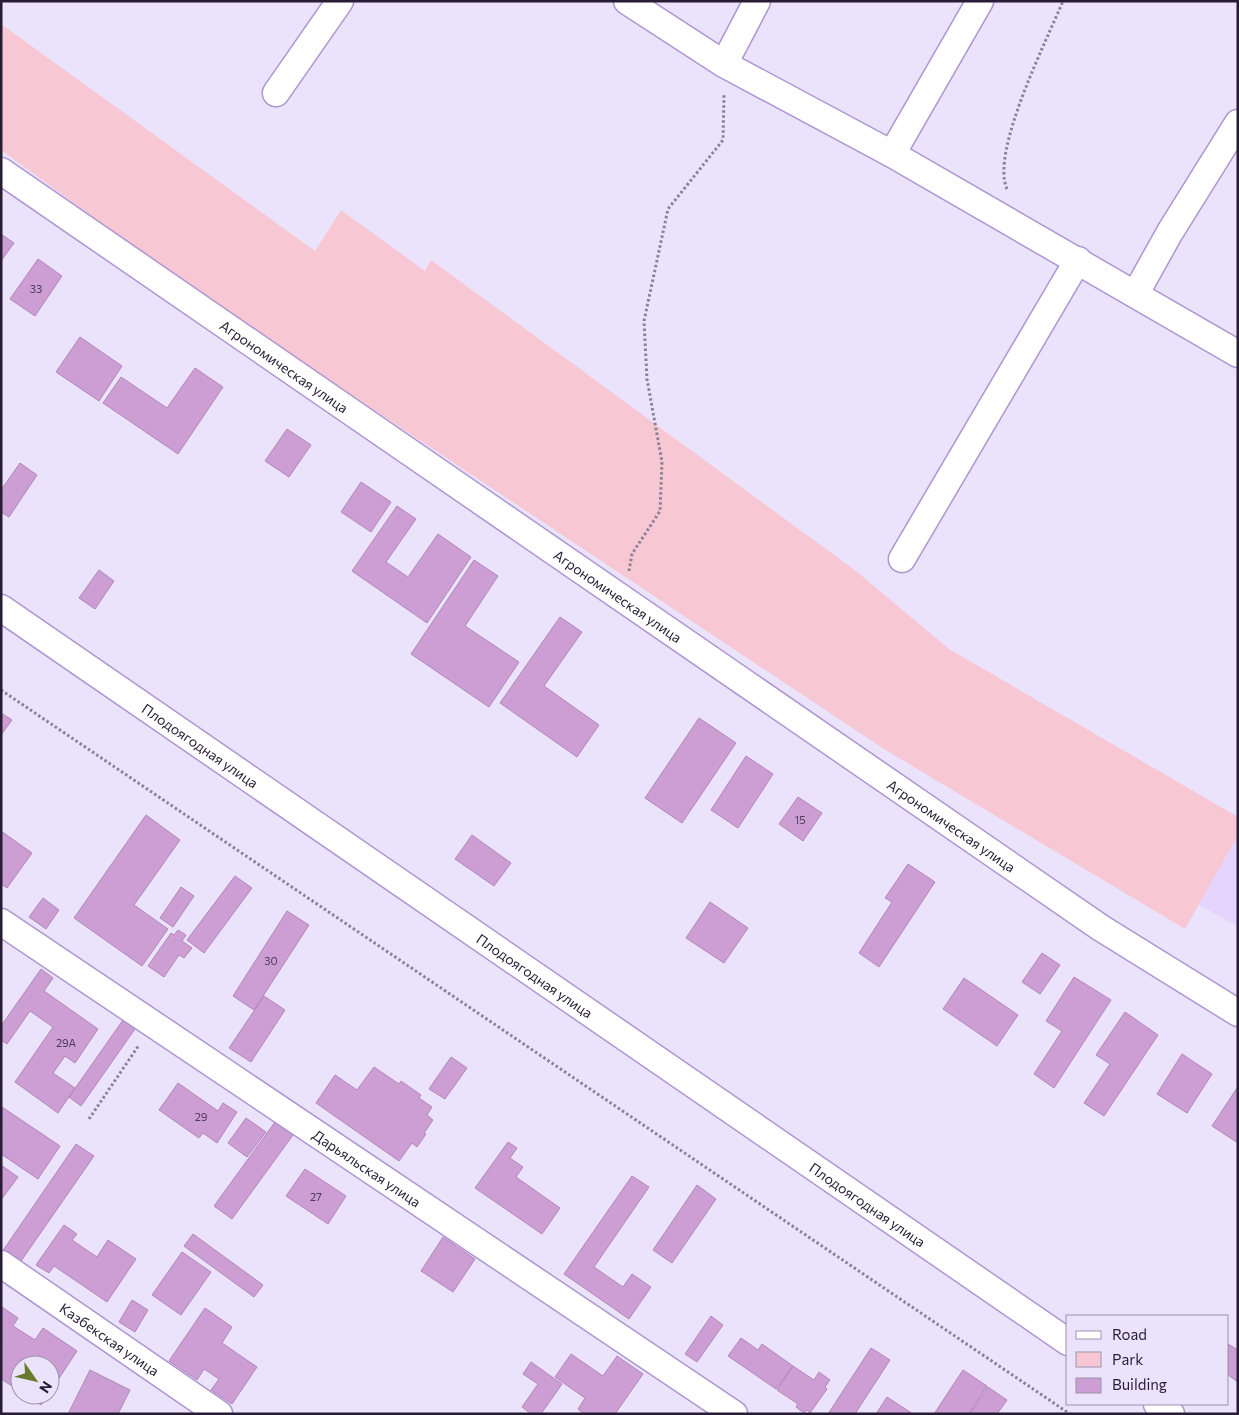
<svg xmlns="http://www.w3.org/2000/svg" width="1239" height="1415" viewBox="0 0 1239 1415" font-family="Commissioner,sans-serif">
<rect width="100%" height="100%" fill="#ebe2fc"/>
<path fill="#e4d4fe" d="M 1238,835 L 1238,927 L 1198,904 Z"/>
<path fill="#f7c8d3" d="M 1,24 L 315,251 L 341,210 L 425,271 L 431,260 L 856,571 L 949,649 L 1238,817 L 1238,835 L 1185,929 L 884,749 L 188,286 L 1,150 Z"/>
<path fill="#cc9ed3" stroke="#b386b9" d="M 1,234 L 14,243 L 1,261 Z
M 38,259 L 62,276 L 35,316 L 10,299 Z
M 80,337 L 122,366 L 99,401 L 56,372 Z
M 195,368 L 223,387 L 178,454 L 103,403 L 121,377 L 167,408 Z
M 287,429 L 311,445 L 289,477 L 265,461 Z
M 20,463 L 37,475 L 9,517 L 1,512 L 1,490 Z
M 361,482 L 391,502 L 371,532 L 341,512 Z
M 397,506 L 416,519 L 386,562 L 408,577 L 438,534 L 471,557 L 427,623 L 352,571 Z
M 474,560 L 498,576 L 465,626 L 519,662 L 489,707 L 411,654 Z
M 99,570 L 114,581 L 95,609 L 79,598 Z
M 560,617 L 582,632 L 544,686 L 599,725 L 577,757 L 500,703 Z
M 1,713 L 12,720 L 1,735 Z
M 699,718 L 736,743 L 682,823 L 645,798 Z
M 746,756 L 773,774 L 738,828 L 711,810 Z
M 798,797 L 822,813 L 803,841 L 779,824 Z
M 146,815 L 180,840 L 134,905 L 168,929 L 142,966 L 74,918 Z
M 1,831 L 32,853 L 7,888 L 1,884 Z
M 472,835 L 511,863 L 494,886 L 455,859 Z
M 908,864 L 935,882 L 879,967 L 859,953 L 892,902 L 885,898 Z
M 235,876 L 252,888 L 204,953 L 187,940 Z
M 181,887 L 194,896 L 173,927 L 160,918 Z
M 43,898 L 59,910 L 46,929 L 29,917 Z
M 710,902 L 748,928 L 724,963 L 686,938 Z
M 287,911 L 309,925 L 254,1010 L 233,996 Z
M 178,930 L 186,935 L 182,941 L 192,948 L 184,958 L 179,955 L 164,977 L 148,966 L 171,933 L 174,935 Z
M 1042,953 L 1060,965 L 1040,994 L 1022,982 Z
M 41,969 L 53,978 L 44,991 L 98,1029 L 75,1063 L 65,1056 L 53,1073 L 75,1088 L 58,1113 L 15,1082 L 53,1027 L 30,1011 L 7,1044 L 1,1040 L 1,1026 Z
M 1074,977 L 1111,1000 L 1054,1088 L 1034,1074 L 1062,1031 L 1046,1021 Z
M 964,978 L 1018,1015 L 997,1046 L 943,1009 Z
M 264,996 L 285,1010 L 251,1062 L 229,1048 Z
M 1125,1012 L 1158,1035 L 1104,1116 L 1084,1103 L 1110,1064 L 1096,1055 Z
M 123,1020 L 135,1029 L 81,1106 L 69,1097 Z
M 1182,1054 L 1212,1074 L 1187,1113 L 1157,1094 Z
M 451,1057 L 467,1068 L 445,1099 L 429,1089 Z
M 374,1067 L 399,1084 L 401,1081 L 421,1095 L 419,1098 L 432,1107 L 427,1115 L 433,1120 L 424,1133 L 426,1134 L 417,1147 L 412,1143 L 399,1161 L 316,1103 L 335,1075 L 357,1090 Z
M 178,1083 L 218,1111 L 223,1103 L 237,1112 L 217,1143 L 203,1133 L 199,1138 L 159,1110 Z
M 1237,1088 L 1238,1089 L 1238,1143 L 1212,1126 Z
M 2,1107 L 60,1146 L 38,1179 L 1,1154 Z
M 246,1118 L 266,1132 L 247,1157 L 228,1143 Z
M 275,1122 L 293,1135 L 232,1219 L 214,1206 Z
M 508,1142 L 517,1148 L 510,1158 L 523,1167 L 516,1177 L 560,1208 L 542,1234 L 475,1188 Z
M 76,1144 L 94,1156 L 19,1264 L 2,1252 Z
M 1,1165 L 18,1177 L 1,1200 Z
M 305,1169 L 346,1196 L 328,1224 L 286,1196 Z
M 632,1176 L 649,1187 L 594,1267 L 623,1287 L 632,1274 L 651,1287 L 629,1319 L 564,1274 Z
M 697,1185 L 716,1199 L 672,1263 L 653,1250 Z
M 64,1225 L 77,1234 L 72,1240 L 97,1257 L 108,1240 L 136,1259 L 107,1302 L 54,1266 L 49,1273 L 36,1265 Z
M 193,1234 L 263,1285 L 254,1297 L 184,1246 Z
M 443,1237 L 475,1259 L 453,1292 L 421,1271 Z
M 182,1252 L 211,1272 L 181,1315 L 152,1295 Z
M 132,1300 L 148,1310 L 135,1332 L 119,1322 Z
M 2,1307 L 18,1318 L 13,1326 L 35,1340 L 43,1328 L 77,1351 L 50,1392 L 50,1365 L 20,1365 L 20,1391 L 1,1379 Z
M 205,1308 L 232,1327 L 222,1343 L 257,1367 L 232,1404 L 211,1390 L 219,1379 L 204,1369 L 197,1380 L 169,1361 Z
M 711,1316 L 723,1325 L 697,1362 L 685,1354 Z
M 741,1338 L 758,1350 L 762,1344 L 793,1366 L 776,1389 L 728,1356 Z
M 1228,1344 L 1238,1350 L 1238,1382 L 1228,1375 Z
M 871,1348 L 890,1360 L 855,1414 L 828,1414 Z
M 571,1354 L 603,1376 L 617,1356 L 643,1374 L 615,1414 L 584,1414 L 578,1409 L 585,1398 L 555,1377 Z
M 531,1362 L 562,1384 L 541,1414 L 531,1414 L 522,1407 L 538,1384 L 523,1374 Z
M 793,1366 L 814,1380 L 819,1372 L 830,1380 L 825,1387 L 827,1389 L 810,1413 L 807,1410 L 804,1413 L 796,1407 L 798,1404 L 777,1390 Z
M 90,1370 L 130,1390 L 118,1414 L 68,1414 Z
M 963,1370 L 987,1386 L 969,1414 L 934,1414 Z
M 988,1387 L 1007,1400 L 997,1414 L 970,1414 Z
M 26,1395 L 48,1395 L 41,1405 Z
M 887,1397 L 913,1414 L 876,1414 Z"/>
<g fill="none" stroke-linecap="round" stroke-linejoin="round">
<g stroke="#ad96d2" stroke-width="29">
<g id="minor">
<path d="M 627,1 L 724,64 L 892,154 L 1238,354"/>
<path d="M 724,64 L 757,1"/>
<path d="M 276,93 L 340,1"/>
<path d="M 892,154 L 980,1"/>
<path id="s1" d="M 1,171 L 1101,928 L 1238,1013"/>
<path d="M 1136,293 L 1170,232 L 1238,123"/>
<path d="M 902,559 L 1078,260"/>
<path id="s2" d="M 1,608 L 1068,1342"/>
<path id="s3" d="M 1,922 L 734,1414"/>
<path id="s4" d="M 1,1264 L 219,1414"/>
<path d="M 1157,1404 L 1171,1414"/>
</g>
</g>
<path stroke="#8a8099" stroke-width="3" stroke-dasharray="2.5 2.5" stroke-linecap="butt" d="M 1007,189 C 990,152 1047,40 1063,1
M 629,571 L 632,554 L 660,511 L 662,462 L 647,379 L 644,321 L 668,209 L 723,140 L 724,95
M 1,690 L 1070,1414
M 89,1119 L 139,1045"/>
<use href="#minor" stroke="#fff" stroke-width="26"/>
</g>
<g text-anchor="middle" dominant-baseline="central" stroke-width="4" stroke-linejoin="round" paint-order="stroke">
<g font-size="11" fill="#503c5c">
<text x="36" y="288">33</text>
<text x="800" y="819">15</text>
<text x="271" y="960">30</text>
<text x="66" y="1042">29А</text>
<text x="201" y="1116">29</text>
<text x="316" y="1196">27</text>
</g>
<g font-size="14" fill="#261c34" stroke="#ebe2fc">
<text stroke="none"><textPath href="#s1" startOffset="344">Агрономическая улица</textPath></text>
<text stroke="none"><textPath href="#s1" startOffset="749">Агрономическая улица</textPath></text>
<text stroke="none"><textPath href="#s2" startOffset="242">Плодоягодная улица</textPath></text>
<text stroke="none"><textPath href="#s1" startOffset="1154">Агрономическая улица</textPath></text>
<text stroke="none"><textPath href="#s2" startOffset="648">Плодоягодная улица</textPath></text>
<text stroke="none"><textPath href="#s3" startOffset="441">Дарьяльская улица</textPath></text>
<text stroke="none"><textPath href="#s2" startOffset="1052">Плодоягодная улица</textPath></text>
<text stroke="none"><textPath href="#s4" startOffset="132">Казбекская улица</textPath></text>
</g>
</g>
<rect width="1239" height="1415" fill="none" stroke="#261c34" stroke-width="5"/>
<rect x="1066" y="1315" width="162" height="90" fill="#ebe2fc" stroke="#9c93ac"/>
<rect x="1076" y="1331" width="25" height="8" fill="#ffffff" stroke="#9c93ac"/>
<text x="1112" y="1340" font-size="15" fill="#261c34">Road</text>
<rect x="1076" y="1352" width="25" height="15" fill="#f7c8d3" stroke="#9c93ac"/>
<text x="1112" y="1365" font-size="15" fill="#261c34">Park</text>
<rect x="1076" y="1378" width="25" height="15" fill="#cc9ed3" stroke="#9c93ac"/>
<text x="1112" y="1390" font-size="15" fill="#261c34">Building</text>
<g transform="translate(35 1380) rotate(124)"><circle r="24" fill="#ebe2fc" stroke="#9c93ac"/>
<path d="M0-4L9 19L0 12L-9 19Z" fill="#677b2b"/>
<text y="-8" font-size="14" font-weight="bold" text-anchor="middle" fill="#261c34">N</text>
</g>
</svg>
